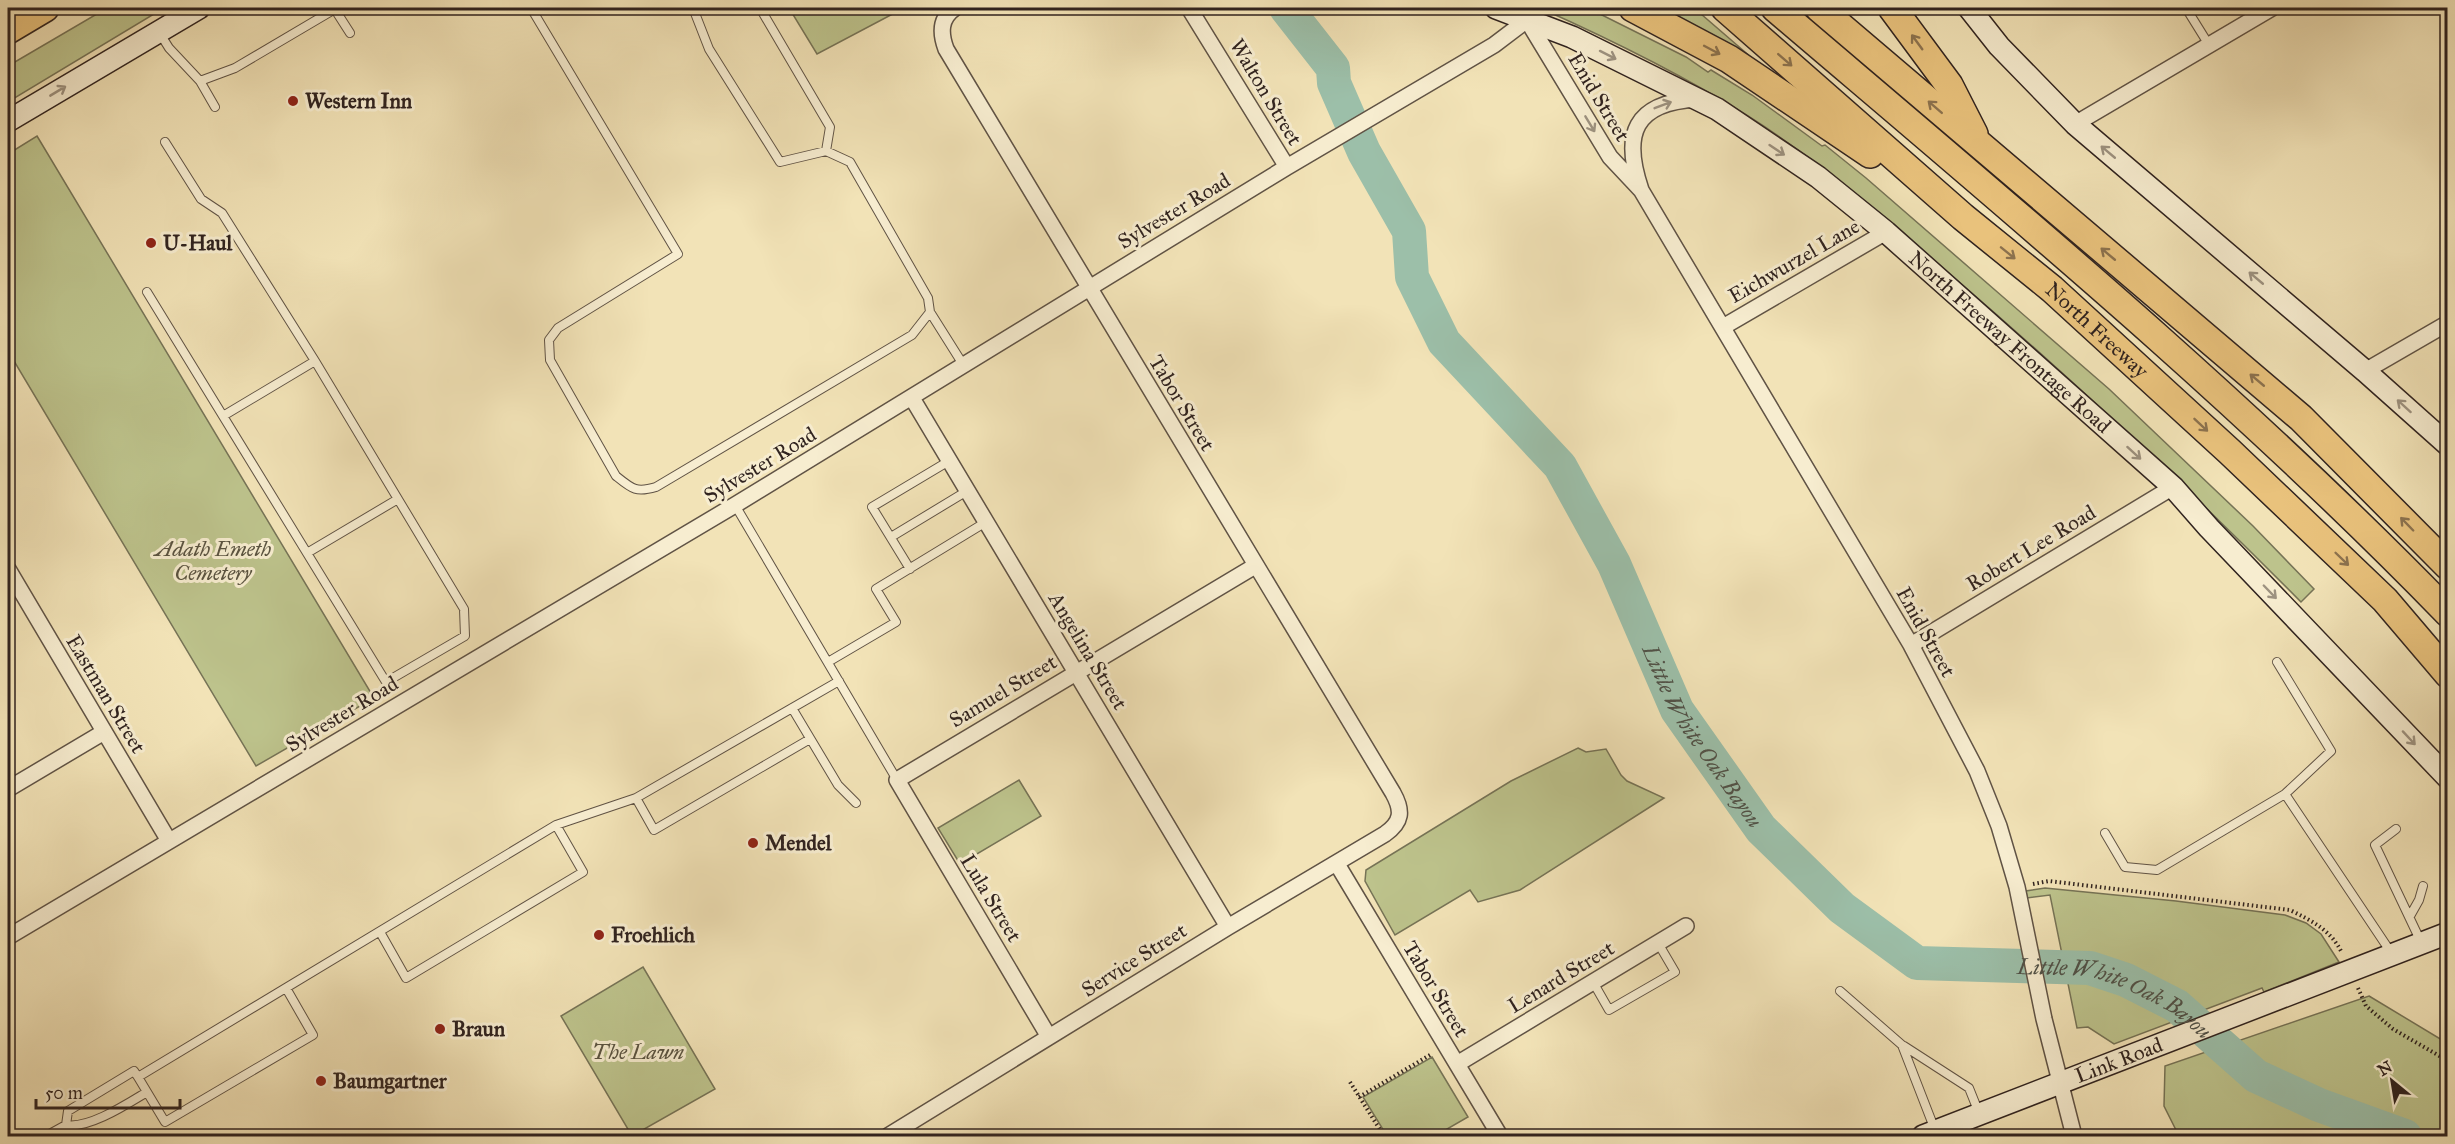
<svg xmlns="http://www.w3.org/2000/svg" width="2455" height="1144" viewBox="0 0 2455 1144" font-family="'IM FELL Great Primer',serif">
<rect width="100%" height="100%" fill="#f2e3b7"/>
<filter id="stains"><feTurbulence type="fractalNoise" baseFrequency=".00333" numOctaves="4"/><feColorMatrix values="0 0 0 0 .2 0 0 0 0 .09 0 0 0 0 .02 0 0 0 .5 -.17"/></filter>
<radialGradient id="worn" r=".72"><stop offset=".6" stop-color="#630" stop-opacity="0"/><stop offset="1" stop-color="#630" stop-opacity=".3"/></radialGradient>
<path fill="#bdc38c" stroke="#767356" stroke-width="1.5" d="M 107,8 L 164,8 L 8,102 L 8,66 Z
M 789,8 L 904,8 L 817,54 Z
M 1540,8 L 1582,8 L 1596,12 L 1686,57 L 1708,72 L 1711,70 L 1752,95 L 1822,146 L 1825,145 L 1866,178 L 2109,389 L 2253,526 L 2314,589 L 2301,602 C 2191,491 2078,384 1959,282 C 1891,223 1824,164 1748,116 C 1681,74 1612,40 1540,8 Z
M 1659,8 L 1694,8 L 1752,58 Z
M 37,136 L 374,698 L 256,766 L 8,351 L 8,154 Z
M 1578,748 L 1586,752 L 1606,749 L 1621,775 L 1627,781 L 1664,798 L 1520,890 L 1478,902 L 1470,890 L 1395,935 L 1365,881 L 1366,870 L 1511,781 Z
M 1019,780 L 1041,816 L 960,864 L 938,828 Z
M 2045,888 L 2176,901 L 2285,915 L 2306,923 L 2321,934 L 2339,962 L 2264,992 L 2262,988 L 2114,1044 L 2088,1027 L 2077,1028 L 2050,895 L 2027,898 L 2026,891 Z
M 643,967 L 715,1089 L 632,1136 L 561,1016 Z
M 2369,996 L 2447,1043 L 2447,1136 L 2179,1136 L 2164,1106 L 2165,1066 Z
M 1432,1057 L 1468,1117 L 1435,1136 L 1387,1136 L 1363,1097 Z"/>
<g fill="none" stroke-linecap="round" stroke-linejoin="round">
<path stroke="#9cbfa9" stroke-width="34" id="s1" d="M 1286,8 L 1333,68 L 1334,83 L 1364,152 L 1409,231 L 1412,277 L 1444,342 L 1560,466 L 1614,564 L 1677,710 L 1761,829 L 1842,908 L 1917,963 L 2090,968 L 2126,980 L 2177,1006 L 2256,1076 L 2319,1105 L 2405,1136"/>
<g stroke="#605345" stroke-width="10">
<path id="lane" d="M 334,8 L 350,33
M 531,8 L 678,254 L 558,328 L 549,340 L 550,360 L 616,476 C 632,489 636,493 656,487 L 912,335 L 930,312 L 928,298 L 850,162 L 826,151 L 780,162 L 709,49 L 693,8
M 760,8 L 830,127 L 826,151
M 2186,8 L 2209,45
M 159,32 L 169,48 L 200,81 L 215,107
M 200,81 L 235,68 L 335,9
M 147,292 L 386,682 L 465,636 L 464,609 L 315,361 L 222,213 L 201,199 L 165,142
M 930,312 L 964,366
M 223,416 L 315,361
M 735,505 L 897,780
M 891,537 L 967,491
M 307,553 L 398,499
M 910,569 L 872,507 L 949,461
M 828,662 L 896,622 L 876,589 L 986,522
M 2277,662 L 2331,751 L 2285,794 L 2392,954
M 792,708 L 838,785 L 856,803
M 636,798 L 654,830 L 810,739
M 2396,829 L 2375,845 L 2421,942
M 2105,833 L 2125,867 L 2157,870 L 2285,794
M 2410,916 L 2419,900 L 2423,886
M 380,932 L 406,978 L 583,872 L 556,825
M 1593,982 L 1609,1010 L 1675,972 L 1658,943
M 286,988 L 313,1035 L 165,1122 L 138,1077 L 556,825 L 636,798 L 839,681
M 1840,991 L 1902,1045 L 1935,1130
M 1904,1046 L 1969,1088 L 1979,1113
M 66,1125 L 68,1111 L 134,1071 L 138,1077
M 46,1136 L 66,1125 C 89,1129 127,1104 147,1092"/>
</g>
<g stroke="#605345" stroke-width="18">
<path id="street" d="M 1189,8 L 1287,167
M 1696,99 C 1634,103 1622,134 1641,190 L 1911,645 L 1977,771 L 1999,826 L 2017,887 L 2044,1019 L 2074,1136
M 2075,124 L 2272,8
M 1723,327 L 1886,232
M 2365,371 L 2448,323
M 912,398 L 1228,927
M 8,569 L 169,841
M 1911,645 L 2173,487
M 8,789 L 104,732
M 1337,864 L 1500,1136
M 8,937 L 735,505 L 1287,167 L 1494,45 L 1527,20 L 1610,157 L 1641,190
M 1049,1037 L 897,780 L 1255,566
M 1457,1064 L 1686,926
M 888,1136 L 1228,927 L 1385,834 C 1402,822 1403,811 1393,793 L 946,49 C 940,33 940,18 955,8"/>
</g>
<g stroke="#30231f" stroke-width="24">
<g id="secondary">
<path id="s2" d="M 1496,8 L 1572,37 L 1717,109 L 1818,177 L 1886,232 L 2173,487 L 2209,528 L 2448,778"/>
<path d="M 1969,8 L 1999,46 L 2075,124 L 2365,371 L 2448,445"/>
<path d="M 8,121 L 199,8"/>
<path id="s3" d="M 1923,1136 L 2448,933"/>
</g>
</g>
<g stroke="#30231f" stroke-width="30">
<g id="highway">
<path d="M 1633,8 L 1729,59 L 1870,154"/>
<path id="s4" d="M 1725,8 L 1963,217 L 2052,289 L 2230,452 L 2385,600 L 2448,674"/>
<path d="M 1775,8 C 2005,204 2237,396 2448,613"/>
<path d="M 1819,8 L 2301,418 L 2448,566"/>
<path d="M 1892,8 L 1949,85 L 1974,134"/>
<path d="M 8,30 L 45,8"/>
</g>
</g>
<path stroke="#30231f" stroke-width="4" stroke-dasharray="1.5 3" stroke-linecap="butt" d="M 2033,884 L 2049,881 L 2290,910 C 2312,921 2331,930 2342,953
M 2358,988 L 2366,1006 L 2393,1029 L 2448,1061
M 1350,1082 L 1384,1136
M 1359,1097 L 1430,1055"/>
<use href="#lane" stroke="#f7edd0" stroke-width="8"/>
<use href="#street" stroke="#f7edd0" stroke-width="15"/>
<use href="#secondary" stroke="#f7edd0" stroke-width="21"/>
<use href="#highway" stroke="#e9c27c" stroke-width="27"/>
</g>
<defs><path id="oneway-shaft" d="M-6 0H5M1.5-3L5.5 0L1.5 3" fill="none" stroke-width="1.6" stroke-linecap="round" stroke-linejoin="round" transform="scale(1.5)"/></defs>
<g stroke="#8c724e">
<use href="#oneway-shaft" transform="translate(1917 42) rotate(-126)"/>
<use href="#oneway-shaft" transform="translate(1712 50) rotate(28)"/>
<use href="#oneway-shaft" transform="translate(1785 60) rotate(41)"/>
<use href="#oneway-shaft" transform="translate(1935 107) rotate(-139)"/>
<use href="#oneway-shaft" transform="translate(2008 253) rotate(39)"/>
<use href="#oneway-shaft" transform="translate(2108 254) rotate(-140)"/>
<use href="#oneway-shaft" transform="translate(2257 380) rotate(-140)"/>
<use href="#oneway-shaft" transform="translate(2201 425) rotate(43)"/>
<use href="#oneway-shaft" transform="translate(2407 524) rotate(-134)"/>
<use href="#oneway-shaft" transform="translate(2342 559) rotate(44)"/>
</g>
<g stroke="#9d9280">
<use href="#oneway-shaft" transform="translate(1608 55) rotate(27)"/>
<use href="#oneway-shaft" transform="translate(58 91) rotate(-31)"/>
<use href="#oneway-shaft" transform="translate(1663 105) rotate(-21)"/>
<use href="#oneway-shaft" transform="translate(1590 124) rotate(59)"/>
<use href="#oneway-shaft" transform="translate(1777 150) rotate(34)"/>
<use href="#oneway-shaft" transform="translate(2108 152) rotate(-140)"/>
<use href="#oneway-shaft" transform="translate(2256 278) rotate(-140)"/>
<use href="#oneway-shaft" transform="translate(2404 406) rotate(-138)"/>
<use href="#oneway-shaft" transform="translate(2134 453) rotate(42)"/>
<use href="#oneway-shaft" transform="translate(2270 592) rotate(46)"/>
<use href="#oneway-shaft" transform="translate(2409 738) rotate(47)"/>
</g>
<g fill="#8f2418" stroke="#f7edd0" stroke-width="2">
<circle cx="293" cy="101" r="6"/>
<circle cx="151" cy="243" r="6"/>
<circle cx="753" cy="843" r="6"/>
<circle cx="599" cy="935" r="6"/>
<circle cx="440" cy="1029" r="6"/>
<circle cx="321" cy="1081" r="6"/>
</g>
<g text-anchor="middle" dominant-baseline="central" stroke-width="6" stroke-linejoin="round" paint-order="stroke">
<g font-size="21" fill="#30231f" stroke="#f7edd0">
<text transform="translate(1266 92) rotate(59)">Walton Street</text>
<text transform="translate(1599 97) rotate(59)">Enid Street</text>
<text transform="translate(1174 211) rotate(-31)">Sylvester Road</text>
<text transform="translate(1794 261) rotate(-30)">Eichwurzel Lane</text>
<text stroke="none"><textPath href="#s4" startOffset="492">North Freeway</textPath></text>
<text stroke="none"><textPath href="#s2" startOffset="618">North Freeway Frontage Road</textPath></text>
<text transform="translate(1182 403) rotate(59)">Tabor Street</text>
<text transform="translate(760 465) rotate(-31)">Sylvester Road</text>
<text transform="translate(2031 548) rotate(-31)">Robert Lee Road</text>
<text transform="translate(1926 632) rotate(61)">Enid Street</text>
<text transform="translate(1088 651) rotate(59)">Angelina Street</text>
<text transform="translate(1003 691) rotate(-31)">Samuel Street</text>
<text transform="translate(106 694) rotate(59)">Eastman Street</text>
<text transform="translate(342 714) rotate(-31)">Sylvester Road</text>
<text transform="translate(991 898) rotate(59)">Lula Street</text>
<text transform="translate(1134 960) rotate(-32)">Service Street</text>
<text transform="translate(1561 977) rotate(-31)">Lenard Street</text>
<text transform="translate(1436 989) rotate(59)">Tabor Street</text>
<text stroke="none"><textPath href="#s3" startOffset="210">Link Road</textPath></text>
</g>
<g font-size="21" font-weight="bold" fill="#30231f" stroke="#f7edd0" text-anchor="start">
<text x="305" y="101">Western Inn</text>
<text x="163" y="243">U-Haul</text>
<text x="765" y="843">Mendel</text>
<text x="611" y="935">Froehlich</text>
<text x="452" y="1029">Braun</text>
<text x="333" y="1081">Baumgartner</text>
</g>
<g font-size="21" font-style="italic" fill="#5a5340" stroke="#f7edd0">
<text x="213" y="549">Adath Emeth<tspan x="213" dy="24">Cemetery</tspan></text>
<text x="638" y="1052">The Lawn</text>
</g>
<g font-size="22" font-style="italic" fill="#505248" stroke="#f7edd0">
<text stroke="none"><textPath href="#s1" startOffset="852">Little White Oak Bayou</textPath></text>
<text stroke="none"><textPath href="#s1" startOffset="1374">Little White Oak Bayou</textPath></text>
</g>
</g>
<rect width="2455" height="1144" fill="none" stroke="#f2e3b7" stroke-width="30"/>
<rect x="9" y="9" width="2437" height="1126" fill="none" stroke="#30231f" stroke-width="3"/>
<rect x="15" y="15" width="2425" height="1114" fill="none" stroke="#30231f" stroke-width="1.5"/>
<g transform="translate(2392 1081) rotate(330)" stroke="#f7edd0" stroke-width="4.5" paint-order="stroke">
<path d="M0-4.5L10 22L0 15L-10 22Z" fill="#30231f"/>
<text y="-9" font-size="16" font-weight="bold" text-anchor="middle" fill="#30231f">N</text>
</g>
<path d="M36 1099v9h144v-9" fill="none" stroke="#30231f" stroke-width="3"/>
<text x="45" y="1099" font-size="18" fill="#30231f" stroke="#f7edd0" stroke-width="4.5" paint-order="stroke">50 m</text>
<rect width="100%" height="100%" filter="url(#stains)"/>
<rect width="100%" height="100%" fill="url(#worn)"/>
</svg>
